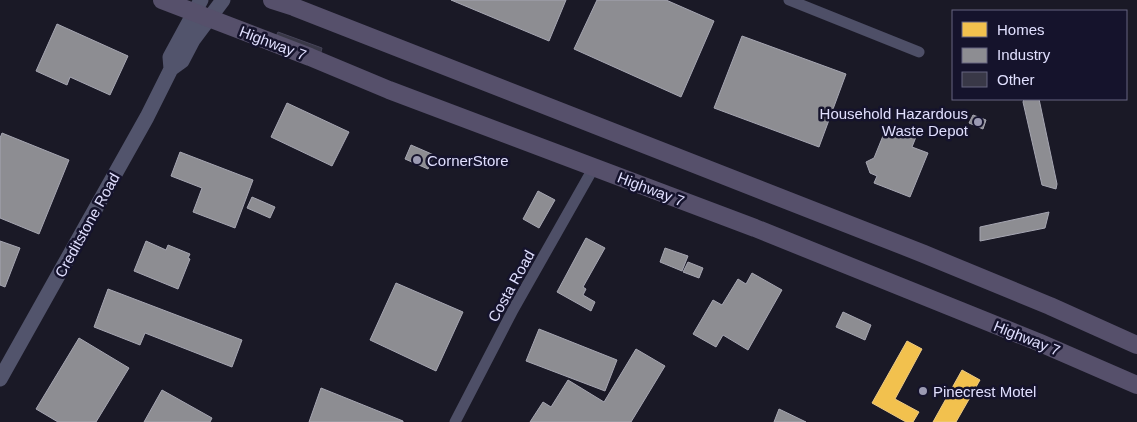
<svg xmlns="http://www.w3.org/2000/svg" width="1137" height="422" viewBox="0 0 1137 422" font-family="Arial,sans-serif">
<rect width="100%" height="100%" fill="#1a1926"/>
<path fill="#f2c14e" stroke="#edca83" d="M 907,341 L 922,349 L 895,399 L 919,412 L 913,422 L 906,422 L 872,403 Z
M 962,370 L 980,380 L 956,422 L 933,422 Z"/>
<path fill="#8d8d92" stroke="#a6a6b2" d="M 451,0 L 566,0 L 549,41 Z
M 597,0 L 666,0 L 714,21 L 681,97 L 574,49 Z
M 57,24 L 128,56 L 110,95 L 70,77 L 67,85 L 36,71 Z
M 742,36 L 846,74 L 819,147 L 714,108 Z
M 1024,99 L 1039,99 L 1057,184 L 1056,189 L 1042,185 L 1023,102 Z
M 287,103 L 349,132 L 332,166 L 271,137 Z
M 973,115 L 986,120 L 983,129 L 969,123 Z
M 887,126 L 916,137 L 912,147 L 928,153 L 910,197 L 874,183 L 877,176 L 870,173 L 866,162 L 874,158 Z
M 2,133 L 69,160 L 39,234 L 0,218 L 0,138 Z
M 411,145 L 434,155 L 428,169 L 405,159 Z
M 180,152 L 253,180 L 235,228 L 193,212 L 202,188 L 171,176 Z
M 538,191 L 555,200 L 539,228 L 523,219 Z
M 252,197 L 275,207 L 270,218 L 247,208 Z
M 1049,212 L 1045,228 L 980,241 L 980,227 Z
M 586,238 L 605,248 L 583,287 L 586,289 L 583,295 L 595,302 L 591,311 L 557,292 Z
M 0,241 L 20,248 L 5,287 L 0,285 Z
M 146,241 L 166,250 L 168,245 L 190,254 L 188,258 L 190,259 L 178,289 L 134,271 Z
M 665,248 L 688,256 L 682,271 L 660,262 Z
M 688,262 L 703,268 L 699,278 L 683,272 Z
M 752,273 L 782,290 L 748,350 L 723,335 L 716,347 L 693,334 L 713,300 L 722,305 L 738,279 L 746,284 Z
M 396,283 L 463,312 L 436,371 L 370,340 Z
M 108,289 L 242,340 L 232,367 L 145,333 L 140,345 L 94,327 Z
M 843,312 L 871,325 L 865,340 L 836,327 Z
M 539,329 L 617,360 L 605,391 L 526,361 Z
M 79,338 L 129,368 L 96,422 L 58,422 L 36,409 Z
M 636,349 L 665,366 L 631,422 L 530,422 L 543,402 L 551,407 L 568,380 L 604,402 Z
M 321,388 L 403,421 L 403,422 L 309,422 Z
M 162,390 L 212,418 L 210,422 L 144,422 Z
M 779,409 L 806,422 L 774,422 Z"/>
<path fill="#393847" stroke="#464458" d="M 278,32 L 322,48 L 320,56 L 275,39 Z"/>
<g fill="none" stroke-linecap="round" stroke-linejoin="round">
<path stroke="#4e4f67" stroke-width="11" d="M 789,0 L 919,52
M 455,422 L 513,310 L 594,167"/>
<path stroke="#52546c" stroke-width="15" d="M 171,69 L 170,57 L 201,0
M 0,379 L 147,117 L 171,69 L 182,61 L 193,40 L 223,0"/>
<path stroke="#56506b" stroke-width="18" d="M 162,0 L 310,57 L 389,90 L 755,228 L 1038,342 L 1137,385
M 272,0 L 294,7 L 924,254 L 1050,306 L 1137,345"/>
</g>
<g fill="#9b9ab2" stroke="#15132c" stroke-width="2">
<circle cx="978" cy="122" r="5"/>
<circle cx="417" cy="160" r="5"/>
<circle cx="923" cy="391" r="5"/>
</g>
<g text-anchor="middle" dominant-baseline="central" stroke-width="5" stroke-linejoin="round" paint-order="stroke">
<g font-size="15" fill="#e0dffe" stroke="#15132c">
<text transform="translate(273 43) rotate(21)">Highway 7</text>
<text transform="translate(651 189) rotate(21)">Highway 7</text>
<text transform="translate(87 225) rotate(-61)">Creditstone Road</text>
<text transform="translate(511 286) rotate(-61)">Costa Road</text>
<text transform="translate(1027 338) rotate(22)">Highway 7</text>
</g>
<g font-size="15" fill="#e0dffe" stroke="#15132c" text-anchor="start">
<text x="968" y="113" text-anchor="end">Household Hazardous<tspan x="968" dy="17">Waste Depot</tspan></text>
<text x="427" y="160">CornerStore</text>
<text x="933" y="391">Pinecrest Motel</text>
</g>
</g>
<rect x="952" y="10" width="175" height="90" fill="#15132c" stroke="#666580"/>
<rect x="962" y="22" width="25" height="15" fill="#f2c14e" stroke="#666580"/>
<text x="997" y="35" font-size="15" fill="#e0dffe">Homes</text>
<rect x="962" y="48" width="25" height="15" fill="#8d8d92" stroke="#666580"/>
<text x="997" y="60" font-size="15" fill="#e0dffe">Industry</text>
<rect x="962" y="72" width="25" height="15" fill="#393847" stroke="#666580"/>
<text x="997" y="85" font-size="15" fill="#e0dffe">Other</text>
</svg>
